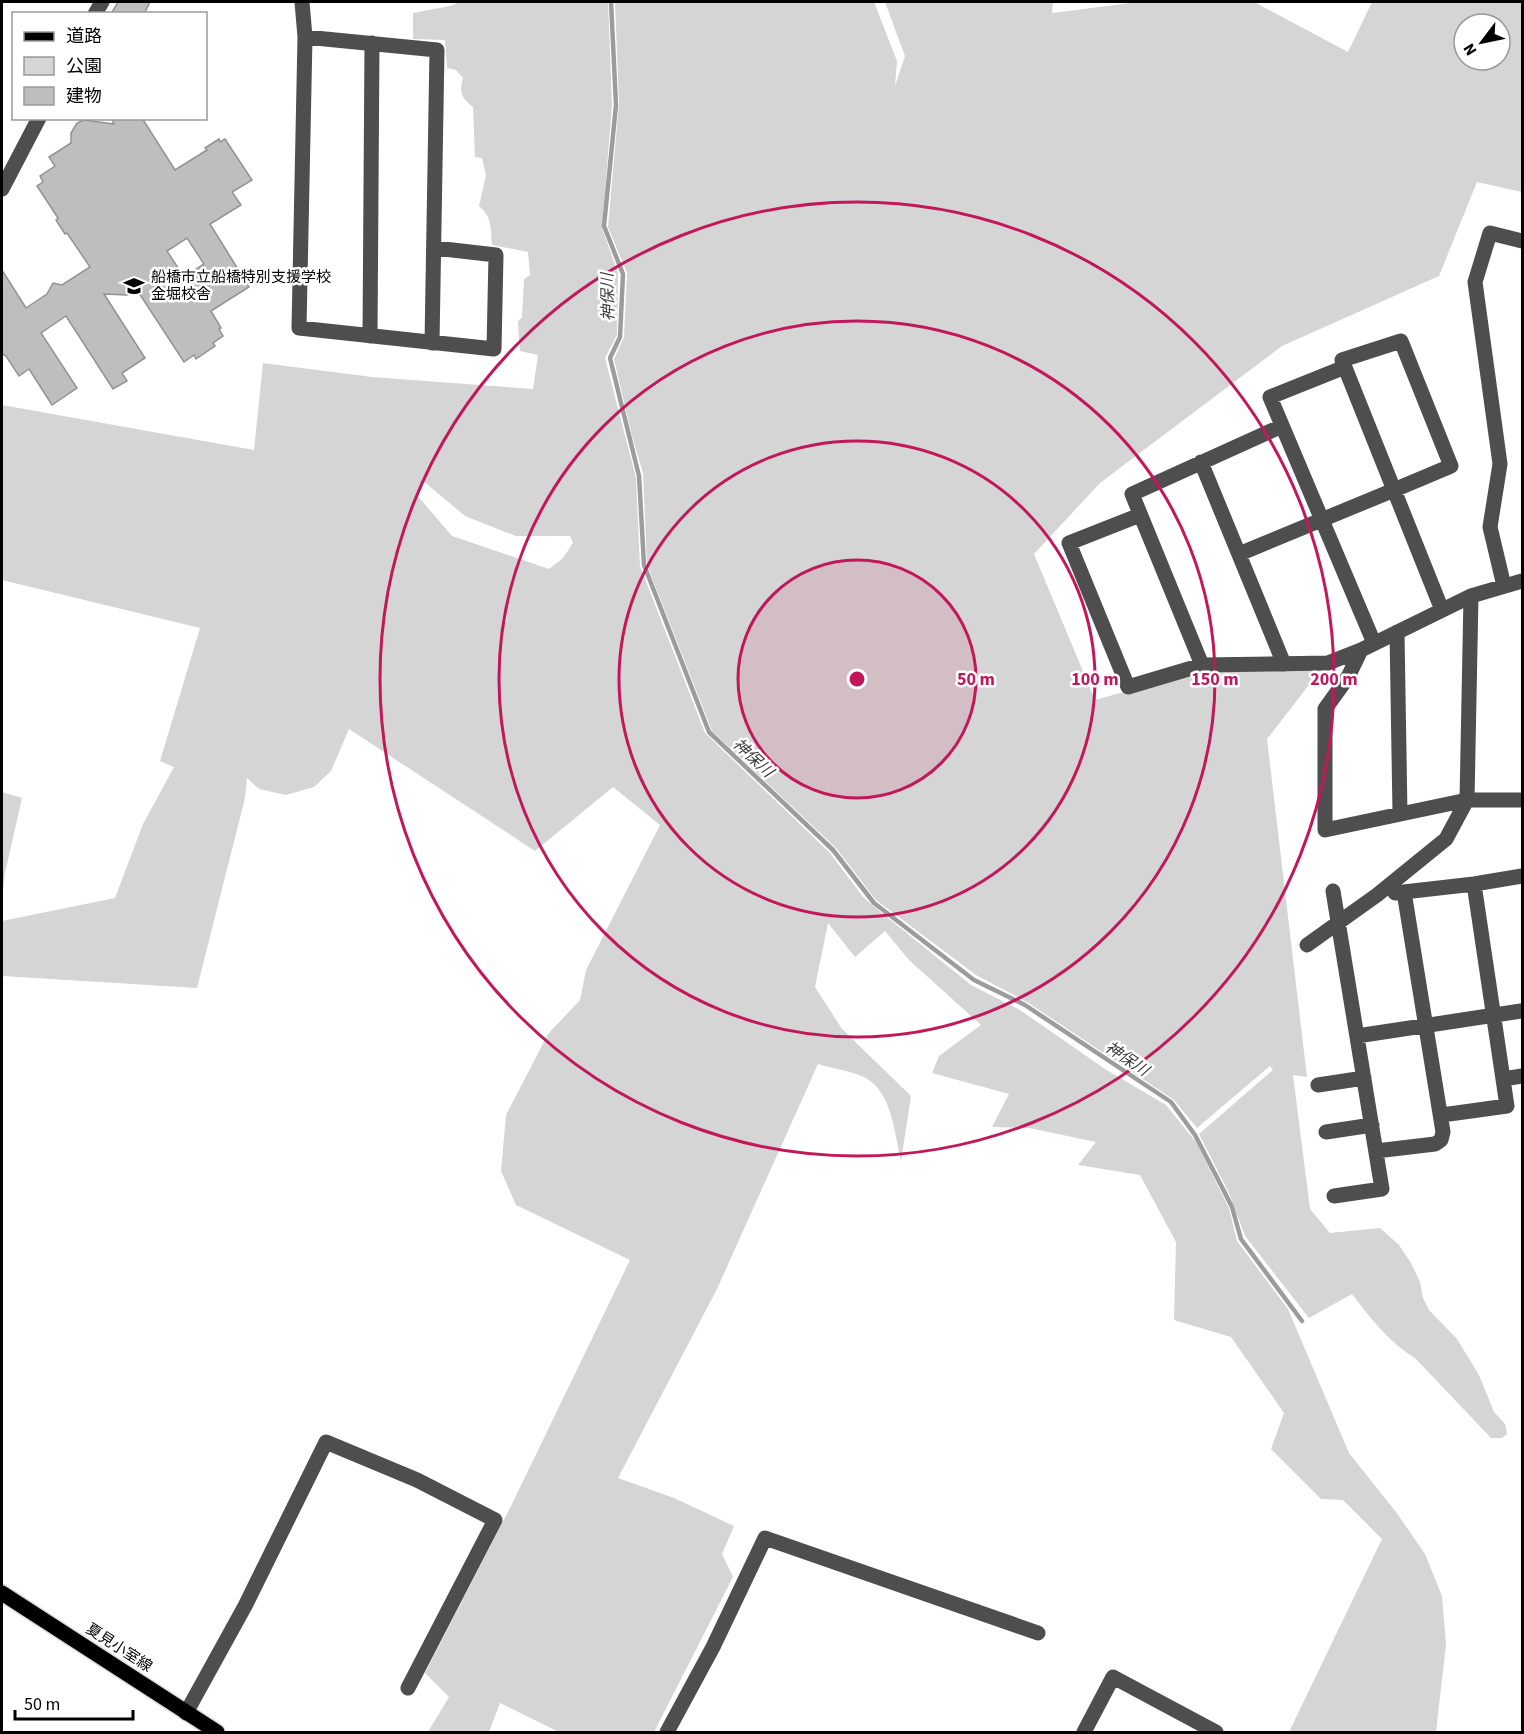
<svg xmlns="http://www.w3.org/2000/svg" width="1524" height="1734" viewBox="0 0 1524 1734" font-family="'Source Sans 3','Noto Sans JP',sans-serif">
<rect width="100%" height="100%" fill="#fff"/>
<path fill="#d5d5d5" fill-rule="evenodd" d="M 460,2 L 608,2 L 612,105 L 602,228 L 618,273 L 617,335 L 605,358 L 636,478 L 640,566 L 705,733 L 830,853 L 863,897 L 872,905 L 971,985 L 1020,1010 L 1105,1069 L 1166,1105 L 1196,1142 L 1229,1208 L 1237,1241 L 1288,1309 L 1349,1453 L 1396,1512 L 1425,1554 L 1442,1596 L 1446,1645 L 1436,1732 L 1289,1732 L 1382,1539 L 1343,1500 L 1321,1499 L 1271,1449 L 1284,1413 L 1231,1337 L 1174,1320 L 1176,1242 L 1140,1175 L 1078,1165 L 1096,1142 L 1029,1128 L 992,1127 L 1009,1094 L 932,1073 L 939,1056 L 981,1025 L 909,960 L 885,931 L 855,957 L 828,923 L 815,987 L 842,1029 L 911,1096 L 901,1161 C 894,1132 892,1086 859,1075 C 846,1070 831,1068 818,1064 L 717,1289 L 618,1478 L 674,1498 L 734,1526 L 722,1554 L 733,1577 L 654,1732 L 559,1732 L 500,1703 L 489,1732 L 428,1732 L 449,1697 L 425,1673 L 512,1504 L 630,1260 L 516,1205 L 501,1171 L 506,1115 L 548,1034 L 580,1000 L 586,970 L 660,825 L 613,787 L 535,851 L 349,729 L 331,771 L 314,787 L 286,795 L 259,789 L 247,778 L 245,798 L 197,988 L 2,976 L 2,921 L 115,898 L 143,824 L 174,767 L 160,761 L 200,628 L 2,580 L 2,405 L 254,450 L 263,363 L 372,377 L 533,389 L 538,355 L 520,351 L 518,322 L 522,317 L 524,279 L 530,275 L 528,252 L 492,245 C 491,230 492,216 479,206 L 486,175 L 482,158 L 475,157 L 473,107 C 461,97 459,93 463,78 L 456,70 L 447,68 L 445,40 L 413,39 L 413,13 L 450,6 ZM 422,480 L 465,516 L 516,536 L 570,536 L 573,543 L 563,558 L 549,569 L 452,536 L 416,494 Z
M 615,2 L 874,2 L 897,61 L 895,86 L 905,56 L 885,2 L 1053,2 L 1052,13 L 1138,2 L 1254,2 L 1348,52 L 1372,2 L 1522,2 L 1522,192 L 1477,182 L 1439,276 L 1282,346 L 1100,483 L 1034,554 L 1095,700 L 1211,668 L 1322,668 L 1267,739 L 1307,1077 L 1293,1075 L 1310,1209 L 1330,1233 L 1380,1228 L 1399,1245 L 1411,1263 L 1420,1282 L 1423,1298 L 1429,1310 L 1457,1339 L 1479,1375 L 1494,1412 L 1505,1424 L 1507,1434 L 1502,1438 L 1491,1438 L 1416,1359 C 1390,1343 1370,1318 1352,1294 L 1309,1318 L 1245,1236 L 1229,1193 L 1199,1134 L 1273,1070 L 1270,1066 L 1197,1128 L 1174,1100 L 1027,1002 L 976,975 L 876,900 L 836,848 L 712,731 L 647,565 L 643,473 L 632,436 L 614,359 L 624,337 L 627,273 L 608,227 L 619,103 ZM 1464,24 L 1500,24 L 1500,60 L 1464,60 Z
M 2,792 L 22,798 L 5,873 L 2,899 Z"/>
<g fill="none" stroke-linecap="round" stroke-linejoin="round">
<path stroke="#9c9c9c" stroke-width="4.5" d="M 611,2 L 616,105 L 604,226 L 623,274 L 620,337 L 610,358 L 639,476 L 644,565 L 709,732 L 833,850 L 874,903 L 974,980 L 1025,1005 L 1171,1102 L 1195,1135 L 1225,1193 L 1232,1207 L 1241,1239 L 1302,1321"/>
</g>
<path fill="#bebebe" stroke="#929292" stroke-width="1.5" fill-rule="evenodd" d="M 118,2 L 150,2 L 144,14 L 111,14 Z
M 111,118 L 142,118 L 175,170 L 207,150 L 205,148 L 219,139 L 220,142 L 225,139 L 252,180 L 232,192 L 241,205 L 210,224 L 249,287 L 211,311 L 221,328 L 219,329 L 223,336 L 213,343 L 215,346 L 196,359 L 194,355 L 184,362 L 137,290 L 127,295 L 104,294 L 145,358 L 122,373 L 127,381 L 113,389 L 66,316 L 41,333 L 77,388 L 52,405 L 29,369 L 19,376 L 6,356 L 2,354 L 2,270 L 26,308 L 47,294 L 53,283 L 62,285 L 90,267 L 67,233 L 65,234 L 56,220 L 58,218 L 37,186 L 43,182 L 40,176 L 55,166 L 49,157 L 71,143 L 71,133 L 77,123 L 84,120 L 114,124 ZM 187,238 L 204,264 L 184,277 L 167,251 Z"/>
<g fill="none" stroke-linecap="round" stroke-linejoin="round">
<g stroke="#dbdbdb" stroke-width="18">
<path id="major" d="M 2,1593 L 217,1732"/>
</g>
<path stroke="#4e4e4e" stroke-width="15" d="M 302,2 L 305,37 L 299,328 L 494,349 L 496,255 L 435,248
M 95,14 L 102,2
M 305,37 L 437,50 L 432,343
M 2,189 L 39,118
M 370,336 L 372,43
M 1345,367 L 1270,397 L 1374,643
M 1201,462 L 1284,664
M 1140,515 L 1069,543 L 1128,687 L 1202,665 L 1328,663 L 1361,650 L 1471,596 L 1522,581
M 1239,554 L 1394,490 L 1342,360 L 1401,341 L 1451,466 L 1394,490 L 1442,610
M 1504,586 L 1490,527 L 1500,464 L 1475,282 L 1490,233 L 1522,241
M 1397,632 L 1400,814
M 1361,650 L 1348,677 L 1325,709 L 1325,830 L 1467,800 L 1522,800
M 1202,665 L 1132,494 L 1282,426
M 1333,891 L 1382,1189 L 1334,1196
M 1395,893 L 1474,884 L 1522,876
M 1307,945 L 1377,895 L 1446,839 L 1467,800 L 1471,596
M 1357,1036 L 1521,1011
M 1503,1079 L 1522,1076
M 1318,1085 L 1364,1078
M 1442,1115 L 1507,1106 L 1474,884
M 1326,1132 L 1372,1125
M 1376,1151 L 1435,1144 L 1441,1140 L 1443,1132 L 1404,892
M 186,1713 L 245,1606 L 326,1442 L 417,1480 L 495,1520 L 408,1688
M 667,1732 L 713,1647 L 765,1538 L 1038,1633
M 1084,1732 L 1113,1677 L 1216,1732"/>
<use href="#major" stroke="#000" stroke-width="15"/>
</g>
<circle cx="857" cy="679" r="119" fill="#c2185b" fill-opacity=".12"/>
<g fill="none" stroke="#c2185b" stroke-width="3">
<circle cx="857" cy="679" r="119"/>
<circle cx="857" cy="679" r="238"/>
<circle cx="857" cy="679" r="358"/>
<circle cx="857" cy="679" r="477"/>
</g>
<defs>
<g id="school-bare" transform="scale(1.62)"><path d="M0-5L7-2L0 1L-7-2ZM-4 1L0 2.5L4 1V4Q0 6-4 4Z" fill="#000" stroke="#fff" stroke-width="2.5" paint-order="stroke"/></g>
</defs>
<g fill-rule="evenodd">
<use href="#school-bare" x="134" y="286"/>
</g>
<g text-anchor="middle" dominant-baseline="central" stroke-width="5" stroke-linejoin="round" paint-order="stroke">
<g font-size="15" fill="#000" stroke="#fff" text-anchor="start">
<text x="151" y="277">船橋市立船橋特別支援学校<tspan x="151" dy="17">金堀校舎</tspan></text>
</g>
<g font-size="15" fill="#000" stroke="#fff">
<text transform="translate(119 1648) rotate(33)">夏見小室線</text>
</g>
<g font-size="16" font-style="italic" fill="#3d3d3d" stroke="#fff">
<text transform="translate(608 297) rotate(-91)">神保川</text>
<text transform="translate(753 758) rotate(43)">神保川</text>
<text transform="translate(1127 1059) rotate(34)">神保川</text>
</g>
</g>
<circle cx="857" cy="679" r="9" fill="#c2185b" stroke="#fff" stroke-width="3"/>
<g font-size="18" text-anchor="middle" font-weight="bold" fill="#c2185b" stroke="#fff" stroke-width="5" stroke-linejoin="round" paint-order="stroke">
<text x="976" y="685">50 m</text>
<text x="1095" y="685">100 m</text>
<text x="1215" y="685">150 m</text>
<text x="1334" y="685">200 m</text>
</g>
<rect width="1524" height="1734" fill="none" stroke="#000000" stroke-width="6"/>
<rect x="12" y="12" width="195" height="108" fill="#ffffff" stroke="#999999" stroke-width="1.5"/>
<rect x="24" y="32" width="30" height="9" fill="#000000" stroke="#999999" stroke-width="1.5"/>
<text x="66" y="42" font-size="18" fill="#000000">道路</text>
<rect x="24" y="57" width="30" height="18" fill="#d5d5d5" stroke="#999999" stroke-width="1.5"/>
<text x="66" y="72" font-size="18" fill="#000000">公園</text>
<rect x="24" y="87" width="30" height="18" fill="#bebebe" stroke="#999999" stroke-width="1.5"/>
<text x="66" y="102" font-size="18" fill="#000000">建物</text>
<g transform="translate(1482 42) rotate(238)"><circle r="28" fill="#ffffff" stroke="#999999" stroke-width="1.5"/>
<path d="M0-4.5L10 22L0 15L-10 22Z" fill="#000000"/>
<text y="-9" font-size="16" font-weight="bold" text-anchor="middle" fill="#000000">N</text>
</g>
<path d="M15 1710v9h118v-9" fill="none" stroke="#000000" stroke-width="3"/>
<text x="24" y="1710" font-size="18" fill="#000000" stroke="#ffffff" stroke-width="4.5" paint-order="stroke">50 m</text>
</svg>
